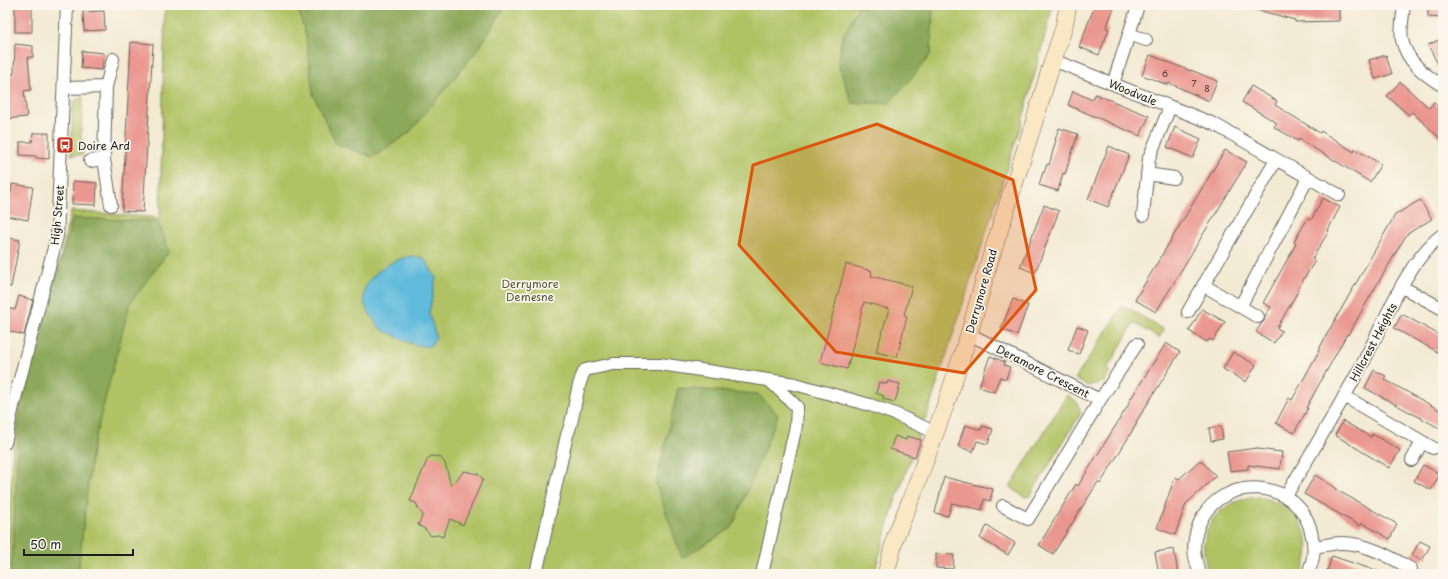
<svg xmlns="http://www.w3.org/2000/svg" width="1448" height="579" viewBox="0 0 1448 579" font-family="'Playpen Sans',sans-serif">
<rect width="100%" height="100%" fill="#fbf7ec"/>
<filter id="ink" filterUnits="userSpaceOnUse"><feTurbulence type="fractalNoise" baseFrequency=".025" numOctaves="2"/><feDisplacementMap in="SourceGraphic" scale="8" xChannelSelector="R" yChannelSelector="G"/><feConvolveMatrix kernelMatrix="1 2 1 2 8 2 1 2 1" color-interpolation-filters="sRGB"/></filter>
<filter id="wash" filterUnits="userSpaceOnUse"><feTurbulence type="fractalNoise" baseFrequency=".012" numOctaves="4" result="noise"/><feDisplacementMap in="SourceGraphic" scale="16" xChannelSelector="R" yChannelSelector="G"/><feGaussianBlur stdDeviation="0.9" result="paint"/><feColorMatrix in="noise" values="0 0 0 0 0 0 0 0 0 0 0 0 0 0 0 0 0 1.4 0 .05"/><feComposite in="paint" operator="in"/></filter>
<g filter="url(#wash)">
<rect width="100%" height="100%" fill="#f3ead3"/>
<path fill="#b1c265" stroke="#666f40" d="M 165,5 L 1053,5 L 1022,122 L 926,418 L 921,421 L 917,434 L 918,439 L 895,502 L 874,574 L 7,574 L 14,423 L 59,262 L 71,211 L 160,218 Z
M 83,97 L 81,133 L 83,155 L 71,155 L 73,102 Z
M 1123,305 L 1164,330 L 1159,338 L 1134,323 L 1107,369 L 1110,373 L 1104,382 L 1087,386 L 1075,379 Z
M 1067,395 L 1077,402 L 1081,413 L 1030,496 L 1025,497 L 1010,487 Z
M 1258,497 C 1296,503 1320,537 1301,574 L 1210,574 C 1192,535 1215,500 1258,497 Z"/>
<path fill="#8ca85a" stroke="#54623b" d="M 297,5 L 506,5 L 479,48 L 409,133 L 373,157 L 336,144 L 313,94 L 306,37 Z
M 859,5 L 933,5 L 931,54 L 909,81 L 889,103 L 852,103 L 839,66 L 841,40 Z
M 73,218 L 158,221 L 169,251 L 130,303 L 92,450 L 78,574 L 10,574 L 13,547 L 19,413 Z
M 678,388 L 758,394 L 778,415 L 732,528 L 682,558 L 656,484 Z"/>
<path fill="#5ebadc" stroke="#3d6b7c" d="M 410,256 L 424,258 L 436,278 L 429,313 L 436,337 L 430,346 C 417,347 407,342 395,336 C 390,333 383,331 379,327 C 376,324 374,320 372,317 C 348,287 382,263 410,256 Z"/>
<g id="blocks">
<path fill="#ea978f" d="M 15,5 L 32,5 L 32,32 L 15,32 Z
M 1095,5 L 1115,5 L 1106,28 L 1109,29 L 1099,55 L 1079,47 Z
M 1254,5 L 1339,5 L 1339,21 L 1295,22 L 1295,20 L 1254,9 Z
M 1428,5 L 1443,5 L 1443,18 L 1428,17 Z
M 104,11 L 105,30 L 84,31 L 83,12 Z
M 1443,38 L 1443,74 L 1428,45 Z
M 131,42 L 153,44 L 143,212 L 122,211 Z
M 15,44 L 33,46 L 33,57 L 28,57 L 31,90 L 24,91 L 27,117 L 5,119 L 5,75 L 14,74 Z
M 82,51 L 104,53 L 102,70 L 81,68 Z
M 1150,55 L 1191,71 L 1191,70 L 1217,81 L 1209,101 L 1169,83 L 1168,85 L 1142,75 Z
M 1386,55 L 1392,74 L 1375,79 L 1369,60 Z
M 1400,82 L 1429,108 L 1434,102 L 1443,111 L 1443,141 L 1412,112 L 1409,115 L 1387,96 Z
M 1251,86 L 1277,101 L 1275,105 L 1320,133 L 1321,131 L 1354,152 L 1355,149 L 1381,164 L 1370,182 L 1299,139 L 1298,141 L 1274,127 L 1277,123 L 1242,102 Z
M 1073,91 L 1092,100 L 1095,94 L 1149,116 L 1140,136 L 1068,105 Z
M 1175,127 L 1201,139 L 1193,158 L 1167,147 Z
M 1059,128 L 1078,134 L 1065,174 L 1063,173 L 1058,191 L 1039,185 L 1043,172 L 1044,173 L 1047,164 L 1049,165 L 1056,140 L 1055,140 Z
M 33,133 L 49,133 L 49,159 L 36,158 L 36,156 L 20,155 L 20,142 L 32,142 Z
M 1109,146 L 1129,155 L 1108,207 L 1088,199 Z
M 1225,150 L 1247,162 L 1156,312 L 1135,300 Z
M 73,181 L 97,183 L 96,205 L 72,204 Z
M 12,184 L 33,187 L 28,220 L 7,216 Z
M 1323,198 L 1340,207 L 1328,230 L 1329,231 L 1312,259 L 1315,261 L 1297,290 L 1298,291 L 1277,328 L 1282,331 L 1274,343 L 1256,332 L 1261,324 L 1264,321 L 1265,316 L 1271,307 L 1263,303 L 1296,244 L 1294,242 L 1308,218 L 1311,220 Z
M 1420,200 L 1432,219 L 1407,234 L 1372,293 L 1348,335 L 1347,334 L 1306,408 L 1308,408 L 1294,433 L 1276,423 L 1289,398 L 1292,400 L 1319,351 L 1318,351 L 1327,334 L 1395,215 Z
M 1044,205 L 1059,211 L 1035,273 L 1020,267 Z
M 5,237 L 20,240 L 11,287 L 5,287 Z
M 846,264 L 872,271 L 871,276 L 912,286 L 904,315 L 907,316 L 897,357 L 876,352 L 889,309 L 864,302 L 847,369 L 820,362 Z
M 19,296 L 33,300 L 24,335 L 5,330 L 5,307 L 15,310 Z
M 1013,299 L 1028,305 L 1017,335 L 1001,329 Z
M 1202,309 L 1225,322 L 1213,341 L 1209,339 L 1207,342 L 1189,331 Z
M 1402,314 L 1443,337 L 1443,355 L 1394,328 Z
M 1077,326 L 1088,330 L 1079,354 L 1068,350 Z
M 1166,343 L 1180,352 L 1136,422 L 1137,423 L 1116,458 L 1100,484 L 1098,482 L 1053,554 L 1039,545 L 1076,484 L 1078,486 L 1093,462 L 1129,404 L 1128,403 Z
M 1233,352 L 1256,365 L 1246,382 L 1223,369 Z
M 990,356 L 1005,362 L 1004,365 L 1010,367 L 1006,379 L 1000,377 L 994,392 L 979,387 Z
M 1374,370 L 1386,376 L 1384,379 L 1443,412 L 1443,430 L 1365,388 Z
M 888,381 L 900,384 L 895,402 L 883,399 L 884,396 L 876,393 L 879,382 L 887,384 Z
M 1343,421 L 1371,437 L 1372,434 L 1400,450 L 1389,468 L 1335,435 Z
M 965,425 L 981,430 L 982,426 L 993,429 L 988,444 L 977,441 L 973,452 L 958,446 Z
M 1221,426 L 1223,439 L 1211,441 L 1209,428 Z
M 895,436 L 906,440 L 907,436 L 921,440 L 915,457 L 890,449 Z
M 1257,448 L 1257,449 L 1282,452 L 1280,469 L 1248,465 L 1248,469 L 1230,471 L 1227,452 Z
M 432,456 L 440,457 L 445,463 L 451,486 L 464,471 L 478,474 L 483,479 L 463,525 L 450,519 L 443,537 L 438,535 L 431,536 L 425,529 L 418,525 L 423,515 L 419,510 L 416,503 L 410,501 L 428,458 Z
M 1200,460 L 1216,476 L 1186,504 L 1175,535 L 1157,528 L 1175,477 L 1179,479 Z
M 1423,465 L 1440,474 L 1431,490 L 1414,481 Z
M 1315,475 L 1336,488 L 1335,489 L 1397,524 L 1390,539 L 1362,523 L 1360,526 L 1304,494 Z
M 944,477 L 993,489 L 990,501 L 984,499 L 982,510 L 952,503 L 948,516 L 935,513 Z
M 987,526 L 1015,543 L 1008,555 L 980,538 Z
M 1420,541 L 1430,546 L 1422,561 L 1412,555 Z
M 1174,549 L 1178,574 L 1159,574 L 1155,552 Z
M 936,554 L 954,555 L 953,569 L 936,568 Z
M 1332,556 L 1380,572 L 1380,574 L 1336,574 L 1327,571 Z"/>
</g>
</g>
<g filter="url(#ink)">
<use href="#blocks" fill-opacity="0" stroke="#67645c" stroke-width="1"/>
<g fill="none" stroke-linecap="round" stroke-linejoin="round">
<g stroke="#67645c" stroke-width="14">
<path id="minor" d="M 1404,5 C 1403,15 1400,31 1402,40 C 1407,62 1425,75 1443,86
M 1129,34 L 1146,40
M 1053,60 L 1214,124 L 1339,195
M 1113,84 L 1137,9
M 106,87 L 113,59
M 64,88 L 106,87 L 104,159 L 90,161
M 104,159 L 111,205
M 1147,174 L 1174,178
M 1143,215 L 1149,158 L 1170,107
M 1203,285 L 1258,317
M 1402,287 L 1443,309
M 1240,307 L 1308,178
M 1188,312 L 1276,160
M 969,334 L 1100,400 L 1137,344
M 1344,396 L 1433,448
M 5,443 L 13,406 L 57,236 L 67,5
M 1412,460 L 1422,442
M 1286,496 C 1312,451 1340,406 1365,359 C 1386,319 1406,262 1443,234
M 1003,506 L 1028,519 L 1100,400
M 1314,547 C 1323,546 1333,543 1342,543 C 1366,543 1391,557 1411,569
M 536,574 L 567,435 C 576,415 574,390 585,370 L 613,364 L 660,364 L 795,384 L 870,405 L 895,414 L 934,432
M 762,574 L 796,426 L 797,407 L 770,381
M 1200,574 C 1198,568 1196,562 1195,557 C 1193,547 1195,536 1198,527 C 1218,471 1302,477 1312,536 C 1315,549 1314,562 1307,574"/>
</g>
<g stroke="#67645c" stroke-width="18">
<path id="secondary" d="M 886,574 L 895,538 L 913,494 L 948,398 L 969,334 L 989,263 L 1035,119 L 1053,60 L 1064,27 L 1068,5"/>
</g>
<use href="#minor" stroke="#fff" stroke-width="12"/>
<use href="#secondary" stroke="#fae7c3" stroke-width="17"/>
</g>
</g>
<path fill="#de560d" fill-opacity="0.2" stroke="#de560d" stroke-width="3" stroke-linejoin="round" d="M 877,124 L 1013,180 L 1036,290 L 964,373 L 836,352 L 739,245 L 753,165 Z"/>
<defs>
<g id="bus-square" transform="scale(0.9)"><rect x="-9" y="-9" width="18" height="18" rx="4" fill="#c8321e" stroke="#fbf7ec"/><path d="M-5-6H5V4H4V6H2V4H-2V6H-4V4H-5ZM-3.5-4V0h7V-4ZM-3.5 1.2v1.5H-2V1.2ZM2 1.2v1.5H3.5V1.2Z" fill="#fff"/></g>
</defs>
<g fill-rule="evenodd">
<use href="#bus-square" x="65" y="145"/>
</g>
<g text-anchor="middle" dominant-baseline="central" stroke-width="3.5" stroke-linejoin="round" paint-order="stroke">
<g font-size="9" fill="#503b39">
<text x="1165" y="73">6</text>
<text x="1194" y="83">7</text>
<text x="1207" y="88">8</text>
</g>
<g font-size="11" fill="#1c1c1c" stroke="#fbf7ec">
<text transform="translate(1133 92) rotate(22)">Woodvale</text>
<text transform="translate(57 215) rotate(-85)">High Street</text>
<text transform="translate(981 291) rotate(-74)">Derrymore Road</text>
<text transform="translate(1373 342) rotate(-62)">Hillcrest Heights</text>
<text transform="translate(1043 371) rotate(27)">Deramore Crescent</text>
</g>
<g font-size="11" fill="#1c1c1c" stroke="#fbf7ec" text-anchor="start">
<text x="78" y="145">Doire Ard</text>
</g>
<g font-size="11" fill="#505636" stroke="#fbf7ec">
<text x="530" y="283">Derrymore<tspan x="530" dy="13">Demesne</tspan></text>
</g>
</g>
<rect width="1448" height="579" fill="none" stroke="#fbf7ec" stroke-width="20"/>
<path d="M24 549v6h109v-6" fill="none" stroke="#1c1c1c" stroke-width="2"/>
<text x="30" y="549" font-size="12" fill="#1c1c1c" stroke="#fbf7ec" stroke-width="3" paint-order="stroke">50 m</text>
</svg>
